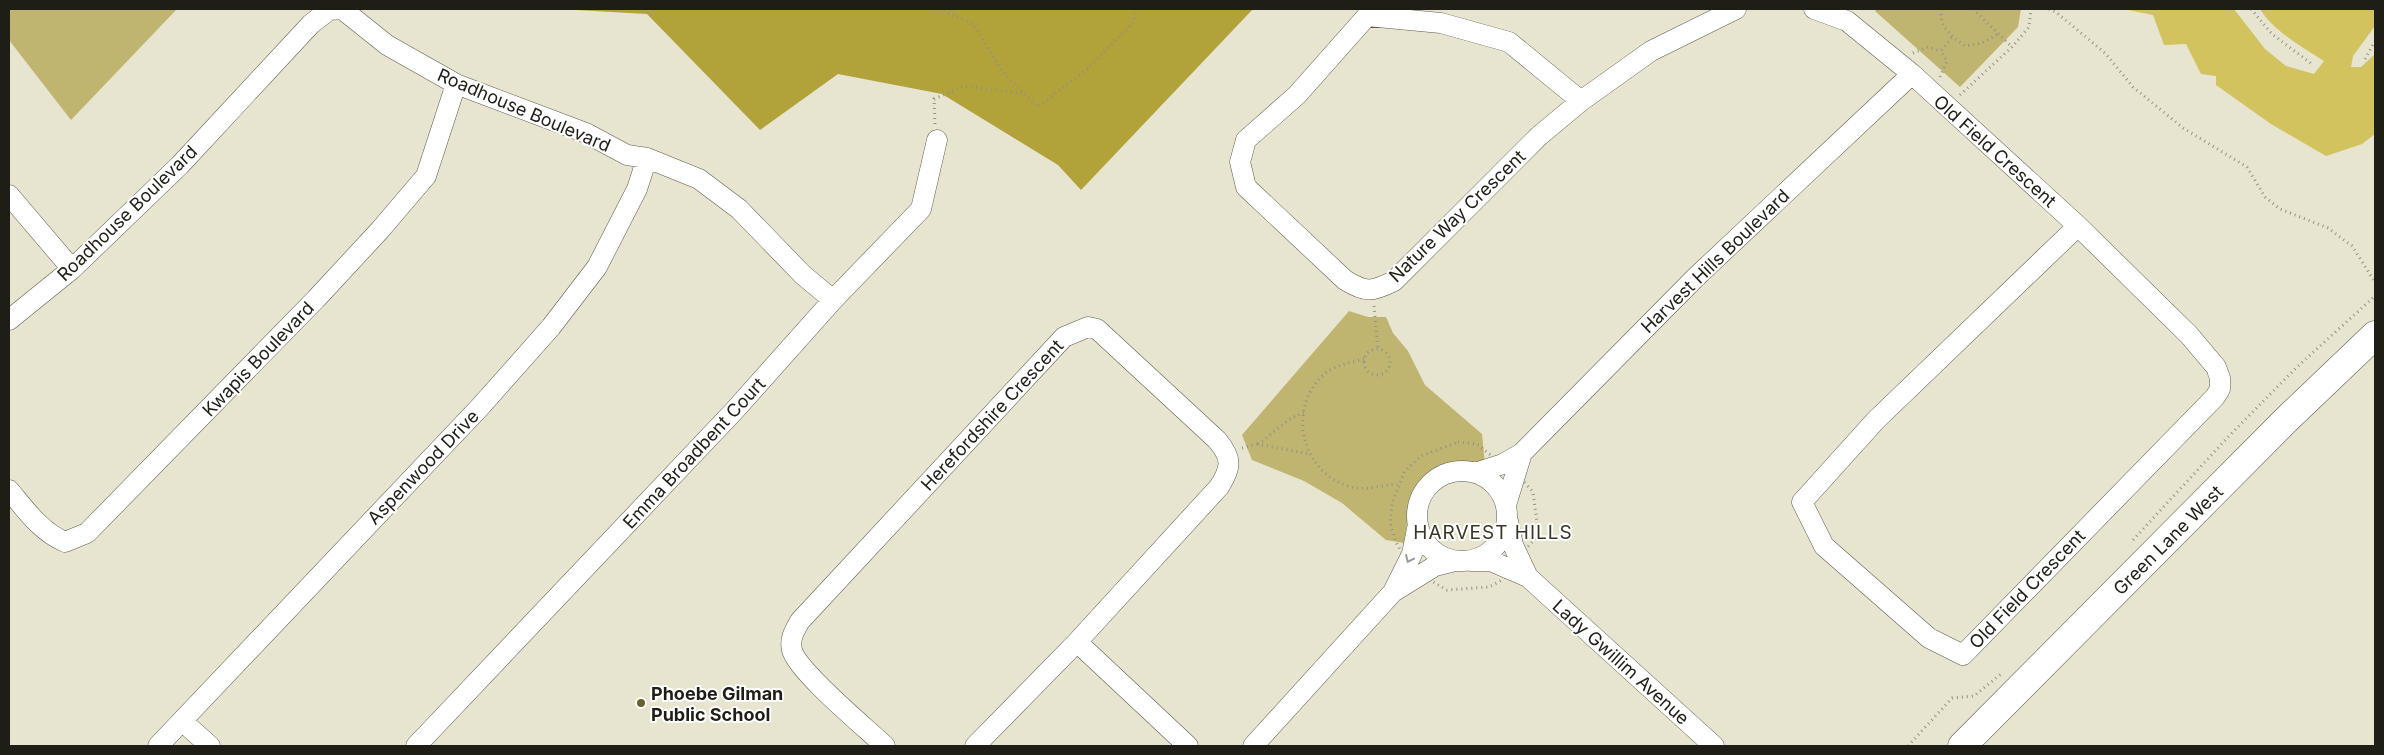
<svg xmlns="http://www.w3.org/2000/svg" width="2384" height="755" viewBox="0 0 2384 755" font-family="Inter,sans-serif">
<rect width="100%" height="100%" fill="#e7e4d0"/>
<path fill="#bfb570" d="M 9,9 L 177,9 L 71,120 L 9,40 Z
M 1877,9 L 2021,9 L 2018,27 L 1960,87 L 1875,11 Z
M 1349,311 L 1368,317 L 1386,317 L 1393,333 L 1408,351 L 1425,385 L 1482,434 L 1485,465 C 1423,464 1412,484 1404,543 L 1386,540 L 1342,503 L 1304,481 L 1252,460 L 1242,435 Z"/>
<path fill="#b1a23a" d="M 559,9 L 1253,9 L 1081,190 L 1058,165 L 942,94 L 838,74 L 760,130 L 647,14 Z"/>
<path fill="#d2c35e" d="M 2123,9 L 2234,9 L 2265,49 L 2286,66 L 2314,74 L 2324,61 C 2303,47 2274,32 2260,9 L 2375,9 L 2375,26 L 2353,56 L 2351,67 L 2361,67 L 2375,54 L 2375,134 L 2362,144 L 2326,156 L 2271,124 L 2216,85 L 2216,76 L 2201,74 L 2186,44 L 2164,45 L 2153,15 Z"/>
<g fill="none" stroke-linecap="round" stroke-linejoin="round">
<g stroke="#5e5b4a" stroke-width="21">
<path id="street" d="M 1814,9 L 1847,21 L 1912,74 L 2078,226 L 2189,335 L 2216,367 L 2220,378 L 2220,389 L 2215,397 L 1963,655 L 1929,638 L 1824,546 L 1802,502 L 1876,420 L 2078,226
M 1581,101 L 1509,42 L 1441,23 L 1367,16 L 1297,95 L 1246,140 L 1240,162 L 1246,187 L 1345,280 C 1366,293 1372,292 1394,281 L 1539,136 L 1581,101 L 1651,51 L 1736,9
M 9,195 L 72,269
M 9,320 L 72,269 L 180,165 L 311,24 L 329,10 L 342,9 L 387,45 L 456,84 L 586,133 L 627,155 L 647,158 L 699,179 L 739,209 L 803,275 L 833,300
M1417 516a45 45 0 1 1 90 0a45 45 0 1 1-90 0Z
M 1475,473 L 1503,464 L 1522,453 L 1696,277 L 1912,74
M 9,490 C 26,510 40,531 65,542 L 87,533 L 316,299 L 380,230 L 426,176 L 456,84
M 1506,505 L 1522,453
M 1508,521 L 1513,545 L 1528,577
M 1471,561 L 1491,561 L 1528,577 L 1714,746
M 1393,592 L 1435,566 L 1455,561
M 1077,642 L 1188,746
M 182,721 L 210,746
M 158,746 L 480,407 L 551,327 L 597,267 L 637,189 L 647,158
M 416,746 L 734,411 L 833,300 L 921,209 L 937,140
M 885,746 C 866,728 797,671 792,650 C 789,639 795,630 800,621 L 1064,337 L 1088,327 L 1097,329 L 1217,440 C 1232,458 1232,467 1219,487 L 1077,642 L 975,746
M 1253,746 L 1393,592 L 1412,554 L 1418,524"/>
</g>
<g stroke="#5e5b4a" stroke-width="29">
<path id="primary" d="M 1962,746 L 2286,420 L 2375,335"/>
</g>
<path stroke="#949283" stroke-width="3" stroke-dasharray="1 4" stroke-linecap="butt" d="M 939,9 L 973,24 L 1005,75 L 1038,107 L 1087,69 L 1133,23 L 1137,9
M 1941,9 C 1939,27 1951,36 1965,46 L 1982,43 L 1998,34
M 1973,9 L 2012,47
M 2049,9 L 2057,13 L 2105,53 L 2133,87 L 2183,128 L 2247,167 L 2265,197 L 2280,209 L 2328,228 L 2352,246 L 2375,282
M 2251,9 L 2272,34 L 2313,65
M 1913,53 L 1928,47 L 1941,51
M 2365,59 L 2375,41
M 1940,77 L 1947,61 L 1941,51 L 1952,37
M 1960,95 L 2012,47 L 2029,27 L 2031,9
M 935,124 L 934,99 L 964,86 L 1025,94
M 1374,306 L 1378,348
M1364 362a13 13 0 1 1 26 0a13 13 0 1 1-26 0Z
M 1364,359 C 1349,363 1334,365 1322,376 C 1286,412 1303,474 1351,487 C 1367,491 1382,485 1397,484
M 1304,413 C 1290,415 1272,435 1258,444 L 1309,454
M 1458,442 L 1477,444 L 1524,482 L 1533,492 L 1538,530 L 1535,539 L 1519,557 L 1502,580 L 1489,587 L 1447,590 L 1421,575 L 1407,563 L 1396,542 L 1390,523 L 1392,503 L 1405,471 L 1421,456 Z
M 1242,448 L 1258,444
M 2133,540 L 2229,436 L 2297,367 L 2375,296
M 1908,746 L 1952,698 L 1974,696 L 2001,674"/>
<use href="#street" stroke="#fff" stroke-width="20"/>
<use href="#primary" stroke="#fff" stroke-width="28"/>
</g>
<defs><path id="oneway-chevron" d="M-2-3.5L2.5 0L-2 3.5" fill="none" stroke-width="1.6" stroke-linecap="round" stroke-linejoin="round" transform="scale(1.25)"/></defs>
<use stroke="#9a9a96" href="#oneway-chevron" transform="translate(1409 559) rotate(115)"/>
<circle fill="#68612d" stroke="#fff" stroke-width="2" cx="641" cy="703" r="5"/>
<g text-anchor="middle" dominant-baseline="central" stroke-width="4" stroke-linejoin="round" paint-order="stroke">
<g font-size="18" fill="#1f1e16" stroke="#fff">
<text transform="translate(524 110) rotate(23)">Roadhouse Boulevard</text>
<text transform="translate(1995 151) rotate(42)">Old Field Crescent</text>
<text transform="translate(127 213) rotate(-44)">Roadhouse Boulevard</text>
<text transform="translate(1457 216) rotate(-44)">Nature Way Crescent</text>
<text transform="translate(1715 261) rotate(-44)">Harvest Hills Boulevard</text>
<text transform="translate(258 359) rotate(-46)">Kwapis Boulevard</text>
<text transform="translate(992 415) rotate(-47)">Herefordshire Crescent</text>
<text transform="translate(694 453) rotate(-47)">Emma Broadbent Court</text>
<text transform="translate(423 467) rotate(-46)">Aspenwood Drive</text>
<text transform="translate(2168 540) rotate(-45)">Green Lane West</text>
<text transform="translate(2027 589) rotate(-46)">Old Field Crescent</text>
<text transform="translate(1621 662) rotate(42)">Lady Gwillim Avenue</text>
</g>
<g font-size="18" font-weight="bold" fill="#1f1e16" stroke="#fff" text-anchor="start">
<text x="651" y="693">Phoebe Gilman<tspan x="651" dy="21">Public School</tspan></text>
</g>
<g font-size="19" letter-spacing="1" fill="#383625" stroke="#fff">
<text x="1493" y="532">HARVEST HILLS</text>
</g>
</g>
<rect width="2384" height="755" fill="none" stroke="#1f1e16" stroke-width="20"/>
</svg>
